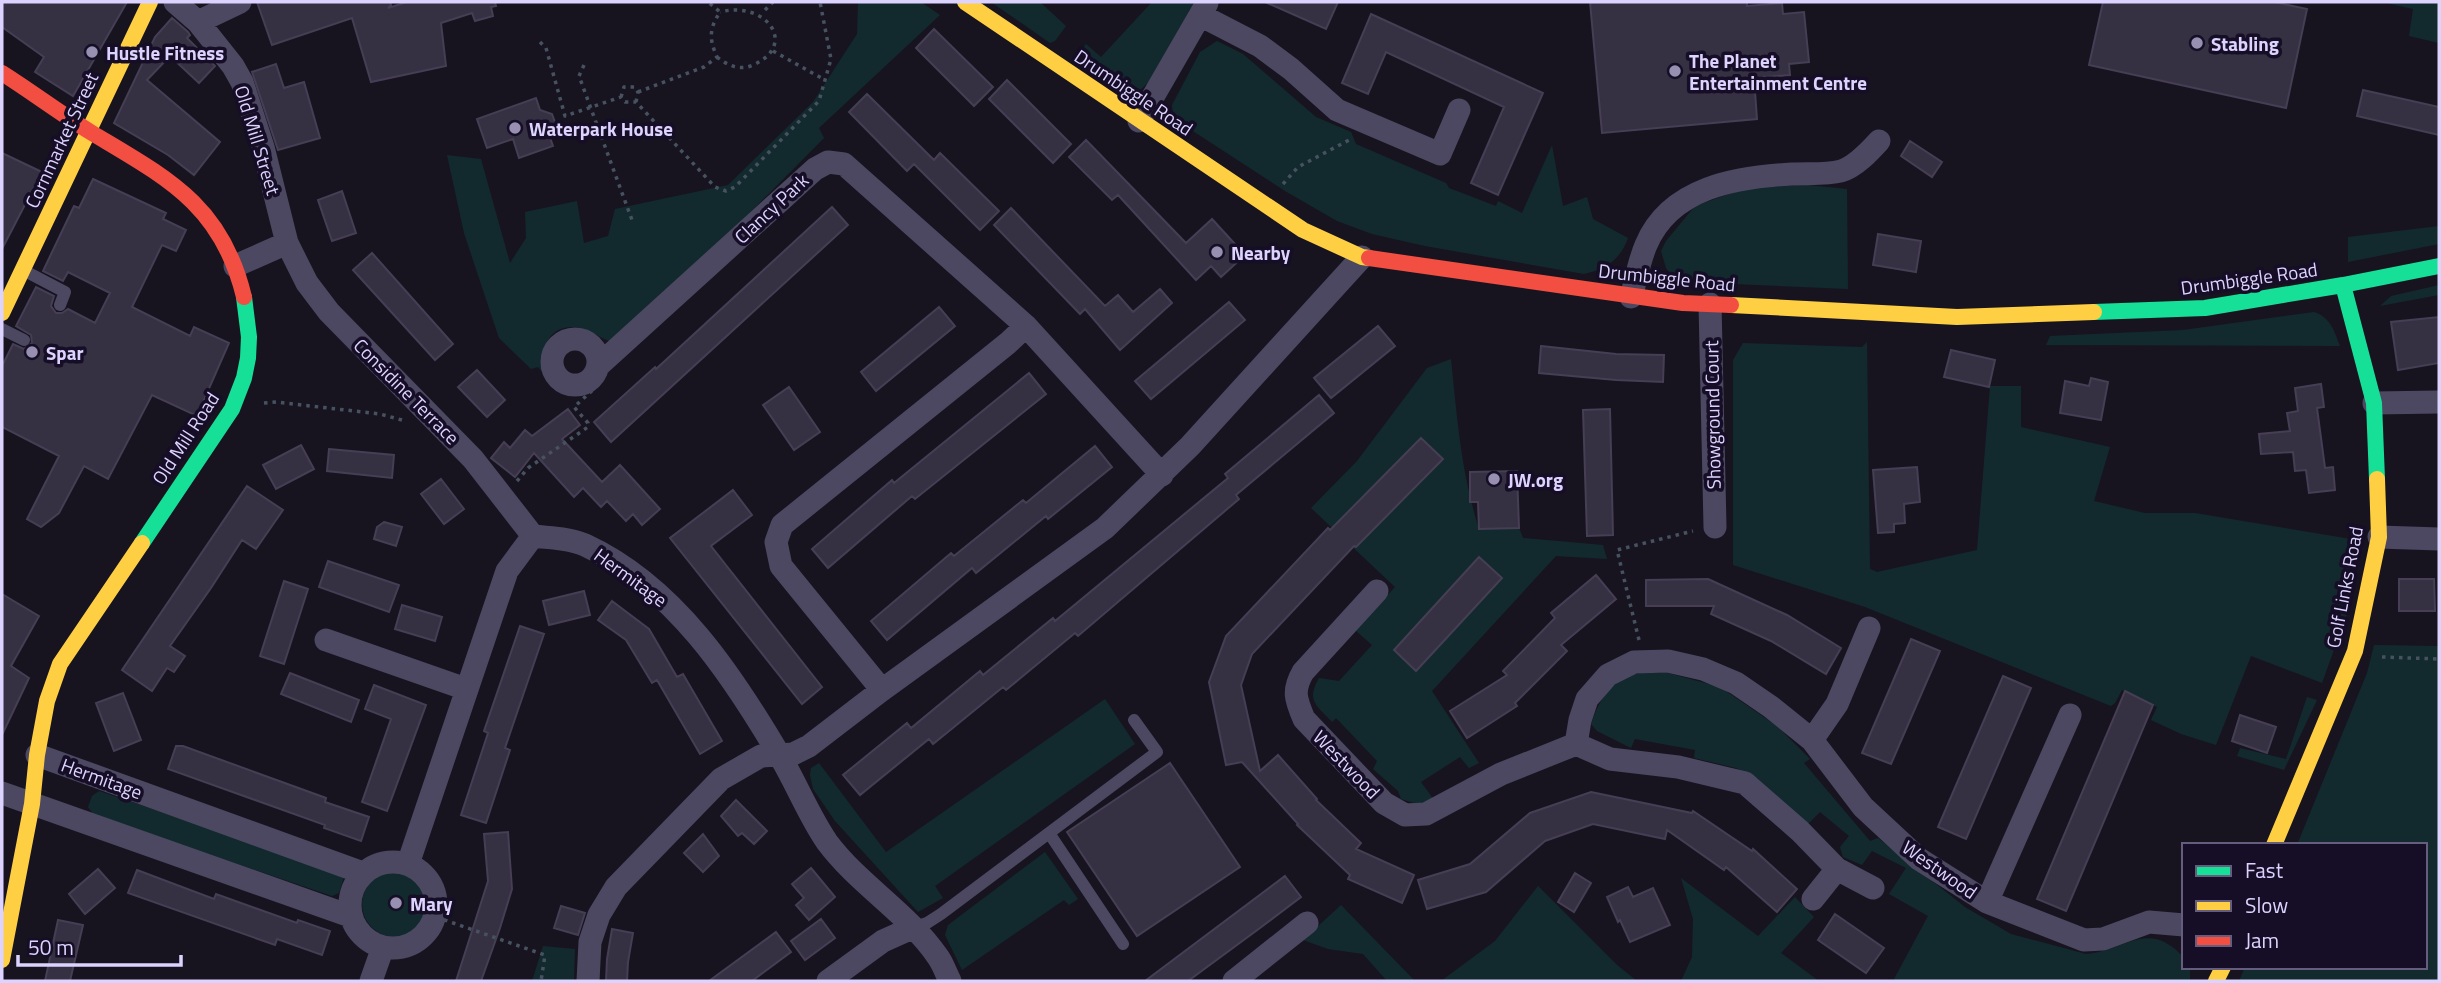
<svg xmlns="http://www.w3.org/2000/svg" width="2441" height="983" viewBox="0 0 2441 983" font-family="'Titillium Web',sans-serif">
<rect width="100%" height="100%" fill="#171420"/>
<path fill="#122a2e" d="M 858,2 L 921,2 L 940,15 L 819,128 L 824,138 L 718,245 L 609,341 C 599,337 584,327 573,327 C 542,327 543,356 546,377 L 538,367 L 531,369 L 499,338 L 464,233 L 447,155 L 481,159 L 510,263 L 526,238 L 525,212 L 577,201 L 584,243 L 608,236 L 615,209 L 728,185 L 813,102 L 857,34 Z
M 991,2 L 1040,2 L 1066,26 L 1055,41 L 1050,43 Z
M 1152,2 L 1194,2 L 1150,81 L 1139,91 L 1128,94 L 1076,58 L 1086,44 L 1101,57 Z
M 2382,2 L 2439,2 L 2439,43 L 2409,36 L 2413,9 Z
M 1217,41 L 1243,54 L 1316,117 L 1351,132 L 1356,144 L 1446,183 L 1449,188 L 1496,206 L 1498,201 L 1522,213 L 1552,145 L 1563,206 L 1587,197 L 1593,219 L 1628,238 C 1620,260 1606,269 1584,274 L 1425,246 L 1372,234 L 1337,221 L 1285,191 L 1179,122 L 1173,114 L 1172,105 L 1200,52 Z
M 1808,185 L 1847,189 L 1848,289 L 1688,282 L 1674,278 L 1666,268 L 1661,251 L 1666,241 L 1695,206 L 1746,188 Z
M 2439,226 L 2439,244 L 2348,262 L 2348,237 Z
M 2439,285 L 2439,295 L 2380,306 L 2391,296 Z
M 2314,312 C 2330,317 2334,330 2340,346 L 2046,345 L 2050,336 L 2183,330 Z
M 1867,342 L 1870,569 L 1877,572 L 1977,550 L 1990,386 L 2021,386 L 2021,427 L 2110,447 L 2094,501 L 2145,513 L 2195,513 L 2357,540 L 2352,600 L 2322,683 L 2251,656 L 2216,745 L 2181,734 L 2151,720 L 2157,707 L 2122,690 L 2115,703 L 2111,706 L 1865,607 L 1733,565 L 1733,360 L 1743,343 L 1862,347 Z
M 1451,359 C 1457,417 1461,473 1479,529 L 1519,528 L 1523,538 L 1603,545 L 1607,559 L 1556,556 L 1432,691 L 1479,763 L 1469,768 L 1460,757 L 1421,782 L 1434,800 L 1418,804 L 1401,799 L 1398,791 L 1373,769 L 1377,761 L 1336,718 L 1332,722 C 1316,705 1306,701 1319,678 L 1339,681 L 1372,645 L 1355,630 L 1395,587 L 1311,508 L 1357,461 L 1427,368 Z
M 2374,645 L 2439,646 L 2439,981 L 2239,981 L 2245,967 L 2425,967 L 2425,845 L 2297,845 L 2367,673 Z
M 1668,673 L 1720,687 L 1777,726 L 1810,759 L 1804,763 L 1870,841 L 1878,838 L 1965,907 L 2011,934 L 2086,954 C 2126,951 2148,918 2184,958 L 2184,967 L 2190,967 L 2190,981 L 1893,981 L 1928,916 L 1889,894 L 1906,868 L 1872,851 L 1862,865 L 1843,857 L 1840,847 L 1849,836 L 1820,812 L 1808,824 L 1757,778 L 1736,768 L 1694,758 L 1695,750 L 1635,739 L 1631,748 L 1597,731 L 1591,724 C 1598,704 1610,678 1633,674 C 1644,672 1657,673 1668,673 Z
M 2307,697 L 2317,700 L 2284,770 L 2237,756 L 2240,748 L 2286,759 Z
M 1105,699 L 1135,744 L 935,886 L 943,898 L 918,912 L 835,821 L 813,789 L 810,775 L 811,768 L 819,763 L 886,852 Z
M 99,791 L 340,871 L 344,877 L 339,893 L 332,896 L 94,815 L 88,807 L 92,796 Z
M 1045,852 L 1078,899 L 1069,905 L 1064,900 L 962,970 L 945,935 L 948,925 Z
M362 904a33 33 0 1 1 66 0a33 33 0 1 1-66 0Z
M 1681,878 L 1758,936 L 1795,897 L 1814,917 L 1781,953 L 1819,981 L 1681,981 L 1692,957 L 1693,919 Z
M 1538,886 L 1617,965 L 1637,981 L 1441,981 L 1495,941 Z
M 1341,905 L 1415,981 L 1387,981 L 1363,954 L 1328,949 L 1303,940 Z
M 543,946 L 575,949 L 574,981 L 532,981 Z"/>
<path fill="#363142" stroke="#453e54" stroke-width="2" d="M 2,2 L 127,2 L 73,96 L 35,72 L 44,57 L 2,27 Z
M 257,2 L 390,2 L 391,5 L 388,8 L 407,2 L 495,2 L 496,6 L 491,7 L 493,16 L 475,21 L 472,13 L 441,23 L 446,66 L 371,82 L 352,18 L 272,45 Z
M 1265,2 L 1338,2 L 1326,29 Z
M 1590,2 L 1747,2 L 1747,6 L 1782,3 L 1783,14 L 1804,12 L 1809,62 L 1789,64 L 1790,75 L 1754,78 L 1757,119 L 1602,133 Z
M 2103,2 L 2274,2 L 2307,9 L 2286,108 L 2089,65 Z
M 1371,14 L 1543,93 L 1498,195 L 1471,183 L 1504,107 L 1386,52 L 1368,94 L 1342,83 Z
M 172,18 L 188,32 L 190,35 L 187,38 L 215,66 L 199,83 L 170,56 L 147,80 L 220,142 L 194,175 L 168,155 L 114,123 L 155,37 Z
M 934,29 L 993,87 L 974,106 L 916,48 Z
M 276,64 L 284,88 L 304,82 L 320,138 L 278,150 L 252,72 Z
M 1007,80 L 1071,144 L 1053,163 L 989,99 Z
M 2363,90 L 2439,107 L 2439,135 L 2357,116 Z
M 867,94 L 934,160 L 940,153 L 999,211 L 980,230 L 914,164 L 907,171 L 849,112 Z
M 536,98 L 540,110 L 552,114 L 556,125 L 548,132 L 553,146 L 519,158 L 513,139 L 487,148 L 477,119 Z
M 1086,140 L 1186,243 L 1212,219 L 1245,255 L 1221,277 L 1211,266 L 1196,280 L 1118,195 L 1112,200 L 1069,157 Z
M 1910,141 L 1942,162 L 1932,177 L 1901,156 Z
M 2,153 L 42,172 L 2,249 Z
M 93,179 L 166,213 L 163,219 L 186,230 L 176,251 L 162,245 L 132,307 L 190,336 L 194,327 L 229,343 L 197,416 L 152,395 L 108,479 L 84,466 L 59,513 L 41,527 L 27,519 L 59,456 L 2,427 L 2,366 L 13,344 L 24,349 L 32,343 L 31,335 L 16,326 L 36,287 L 54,296 L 51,306 L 56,313 L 62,313 L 68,309 L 95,323 L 110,293 L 68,272 L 63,281 L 43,271 L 74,206 L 79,208 Z
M 342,191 L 356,233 L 332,241 L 318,200 Z
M 832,207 L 848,225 L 611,442 L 594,422 L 655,367 L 656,369 Z
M 1011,208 L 1105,306 L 1118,295 L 1133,312 L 1160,289 L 1172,303 L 1120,350 L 1085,309 L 1080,314 L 994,225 Z
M 1878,234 L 1921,241 L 1916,272 L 1873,265 Z
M 372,253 L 453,344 L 435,360 L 353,270 Z
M 1229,302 L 1245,320 L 1151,399 L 1135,381 Z
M 939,307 L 955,326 L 876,391 L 861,372 Z
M 2439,317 L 2439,363 L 2398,370 L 2391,322 Z
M 1378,326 L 1395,346 L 1331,398 L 1314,378 Z
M 1541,346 L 1616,354 L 1664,355 L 1663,382 L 1616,380 L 1539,373 Z
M 1951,350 L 1995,360 L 1989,387 L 1944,377 Z
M 477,370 L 505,400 L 487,417 L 458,387 Z
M 1029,373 L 1046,394 L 915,499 L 912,496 L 828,568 L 812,549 L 892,480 L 894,483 Z
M 2091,378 L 2108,382 L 2101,420 L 2060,413 L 2065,381 L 2089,386 Z
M 2321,384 L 2324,407 L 2317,408 L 2325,468 L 2333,467 L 2335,490 L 2309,493 L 2306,470 L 2295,471 L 2293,452 L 2261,454 L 2259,434 L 2290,431 L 2287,413 L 2298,411 L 2295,388 Z
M 789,387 L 820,432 L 794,450 L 763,405 Z
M 1319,395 L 1334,413 L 1236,495 L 1239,499 L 1078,636 L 1075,633 L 1006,690 L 1003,687 L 933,744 L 929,739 L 860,795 L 843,775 L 907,723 L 911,728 L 980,671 L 983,675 L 1053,618 L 1055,621 L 1228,478 L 1225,474 Z
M 568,409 L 580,425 L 562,439 L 602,482 L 620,465 L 660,509 L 642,525 L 633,514 L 626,521 L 607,501 L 601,507 L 583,488 L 574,497 L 534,453 L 515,477 L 491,458 L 504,442 L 510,448 L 525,430 L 532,436 Z
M 1610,409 L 1613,535 L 1587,536 L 1583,410 Z
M 1421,438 L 1443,459 L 1356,547 L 1354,546 L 1252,654 L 1241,685 L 1260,771 L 1278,755 L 1317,799 L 1316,800 L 1361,843 L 1356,849 L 1414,875 L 1402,903 L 1348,879 L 1350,875 L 1297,825 L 1298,824 L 1242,762 L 1226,765 L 1209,682 L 1226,636 L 1328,528 L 1330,530 Z
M 301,445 L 314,469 L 276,489 L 263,465 Z
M 1095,446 L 1112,467 L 1048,519 L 1046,516 L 976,573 L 972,568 L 887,640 L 871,621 L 951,553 L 954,556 L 1023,500 L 1026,503 Z
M 329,449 L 394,455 L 392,478 L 327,471 Z
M 1917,467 L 1920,502 L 1904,504 L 1905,523 L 1894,524 L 1894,532 L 1878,533 L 1873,470 Z
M 1517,471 L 1519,528 L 1479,529 L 1478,502 L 1470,502 L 1470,472 Z
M 441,479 L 464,509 L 444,524 L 421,494 Z
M 247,486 L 283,510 L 256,549 L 242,540 L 211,588 L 170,646 L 185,656 L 174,672 L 167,668 L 152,691 L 122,670 Z
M 733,490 L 752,515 L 711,546 L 822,687 L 802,704 L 670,538 Z
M 384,522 L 402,527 L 396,546 L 374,539 L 377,527 Z
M 1479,557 L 1502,578 L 1416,671 L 1394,650 Z
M 328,561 L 399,585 L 389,612 L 319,587 Z
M 1596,575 L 1616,599 L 1561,645 L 1567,651 L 1515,703 L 1517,706 L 1467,738 L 1450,711 L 1507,675 L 1503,671 L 1555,618 L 1551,613 Z
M 1708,579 L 1787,615 L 1841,648 L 1826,674 L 1771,641 L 1711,614 L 1714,606 L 1646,606 L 1646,580 Z
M 2399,579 L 2434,579 L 2435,611 L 2399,611 Z
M 284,581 L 308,589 L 284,664 L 260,656 Z
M 584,591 L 590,615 L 549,625 L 543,601 Z
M 2,594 L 39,616 L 11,666 L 29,678 L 2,735 Z
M 612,601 L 649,629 L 677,677 L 683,674 L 722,741 L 700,754 L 657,680 L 652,683 L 626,640 L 598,620 Z
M 402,605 L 442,617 L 435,641 L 395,629 Z
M 520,626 L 544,634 L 505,748 L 510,750 L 486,823 L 461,815 L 488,733 L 484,731 Z
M 1911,639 L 1940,651 L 1891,764 L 1862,753 Z
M 290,673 L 359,700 L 351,722 L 281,694 Z
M 2003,676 L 2031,688 L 1966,839 L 1938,827 Z
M 374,685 L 426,705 L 387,811 L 362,802 L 391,719 L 365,709 Z
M 2125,691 L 2153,705 L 2066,911 L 2037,899 Z
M 123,693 L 141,740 L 114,751 L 96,703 Z
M 2240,715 L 2276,727 L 2267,753 L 2232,741 Z
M 176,746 L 183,746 L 326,798 L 325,802 L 369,817 L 361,841 L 324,828 L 325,825 L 168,769 Z
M 1170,763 L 1240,867 L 1137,936 L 1067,832 Z
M 1591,792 L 1692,813 L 1693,811 L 1752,851 L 1753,849 L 1797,889 L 1777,912 L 1726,867 L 1724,870 L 1667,830 L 1665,839 L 1593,824 L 1545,841 L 1486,892 L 1427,909 L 1418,880 L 1470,864 L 1530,813 Z
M 736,800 L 767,831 L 754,844 L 742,833 L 738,836 L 721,816 Z
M 508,832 L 512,889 L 500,928 L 481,981 L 456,981 L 488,881 L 484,834 Z
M 703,834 L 719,856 L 703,872 L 684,853 Z
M 811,868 L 835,897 L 809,920 L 796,905 L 804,898 L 792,884 Z
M 98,869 L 115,888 L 85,914 L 69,894 Z
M 137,870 L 214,899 L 216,894 L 297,923 L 298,920 L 330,931 L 322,955 L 277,939 L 275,945 L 128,893 Z
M 1575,873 L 1591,883 L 1574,912 L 1558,902 Z
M 1285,876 L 1301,897 L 1260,928 L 1188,981 L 1145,981 Z
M 1628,887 L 1633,897 L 1653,888 L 1670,925 L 1630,942 L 1620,920 L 1618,922 L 1607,897 Z
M 561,906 L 585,913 L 578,935 L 554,928 Z
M 1835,914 L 1884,948 L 1866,973 L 1818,940 Z
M 821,919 L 835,938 L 805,960 L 791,941 Z
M 58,920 L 83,925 L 70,981 L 45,981 Z
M 612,929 L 633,933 L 628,962 L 627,981 L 606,981 L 607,959 Z
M 776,932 L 791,952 L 752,981 L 709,981 Z"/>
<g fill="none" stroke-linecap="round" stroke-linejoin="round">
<path stroke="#475261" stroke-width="3.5" stroke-dasharray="3.5 5" stroke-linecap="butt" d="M 765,10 L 773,2
M 540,42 L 546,48 L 565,116 L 621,97 L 625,102 L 636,102 L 715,187 L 726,191 L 735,187 L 819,101 L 831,59 L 820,2
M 773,51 L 825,80
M 717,57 C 728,66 741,71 753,65 C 799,45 766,0 720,12
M 584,65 L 579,76 L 632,220
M 638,92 L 704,67 L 717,57 C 709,39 709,29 720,12 L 708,2
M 621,97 L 624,87 L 635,87 L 638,92 L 636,102
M 1283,184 L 1298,167 L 1351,139
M 264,403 L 276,402 L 380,414 L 402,420
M 517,481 L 528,468 L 588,427 L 588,423 L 574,407 L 596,387
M 1639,640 L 1617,550 L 1693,531
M 2382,657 L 2439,659
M 436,917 L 545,955 L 541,981"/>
<path stroke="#4c4861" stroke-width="12" d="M 23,270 L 65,292 L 60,305
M 2,329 L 24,340
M 1049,833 L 1123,944
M 912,928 L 927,923 L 941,914 L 1157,752 L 1134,720"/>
<path stroke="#4c4861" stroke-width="23" d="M 175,2 L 198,22 L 233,66 L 242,82 L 263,147 L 287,243 L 235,266
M 1200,15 L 1260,46 L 1291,69 L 1337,110 L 1440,154 L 1459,110
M 198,22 L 240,2
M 1139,121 L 1207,3
M 287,243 L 307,283 L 329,312 L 473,459 L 533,536
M 1631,297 C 1636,280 1639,261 1646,245 C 1670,187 1737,177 1792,174 C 1807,173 1826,175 1841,171 C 1855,167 1869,152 1879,141
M 1710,304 L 1715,527
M552 362a23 23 0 1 1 46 0a23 23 0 1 1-46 0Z
M 598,366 L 815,169 L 828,162 L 844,164 L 1026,326 L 1162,475
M 2374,403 L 2439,402
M 533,536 C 549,538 570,538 585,545 C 674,586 733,676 781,758 C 797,785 809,816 827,842 C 859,885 908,913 938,957 C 943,964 946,973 950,981
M 2379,537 L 2439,539
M 1377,591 L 1303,672 C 1292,691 1296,700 1304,719 L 1384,803 L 1405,815 L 1426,814 L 1501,774 L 1576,744 L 1580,720 L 1587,699 L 1608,675 L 1634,662 L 1668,661 L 1703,669 L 1736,683 L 1771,707 L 1812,740 L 1863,807 L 1919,859 L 1987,902 L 2084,940 L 2103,939 L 2149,922 L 2184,925
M 326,640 L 466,689
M 882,690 L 781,566 L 776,542 L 782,525 L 1008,343 L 1026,326
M 1812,740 L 1837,704 L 1869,628
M 1576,744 L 1610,759 L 1678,767 L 1745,783 L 1800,831 L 1837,869 L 1873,888
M 37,755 L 363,873
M 2,793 L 350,916
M350 905a43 43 0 1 1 86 0a43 43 0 1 1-86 0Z
M 408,864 L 507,571 L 533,536
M 1813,899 L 1837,869
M 1987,902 L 2070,715
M 371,981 L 383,947
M 588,981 L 590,942 L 599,915 L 616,887 L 721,779 L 761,756 L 793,754 L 809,746 L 882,690 L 1105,528 L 1190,446 L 1362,257
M 828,981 L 883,941 L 912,928
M 1234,981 L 1307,923"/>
<path stroke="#16e098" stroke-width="16" d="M 2343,285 L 2374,403 L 2377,479
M 2094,312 L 2205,308 L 2343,285 L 2439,266
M 142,543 L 232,409 L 244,378 L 248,358 L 249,337 L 244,297"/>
<path stroke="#ffcf43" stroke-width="16" d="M 965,2 L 1303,230 L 1362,257 L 1369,258
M 1731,305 L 1957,317 L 2094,312
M 2,313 L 150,2
M 2274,845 L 2355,651 L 2379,537 L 2377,479
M 2,960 L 32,804 L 37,755 L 47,701 L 60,664 L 142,543
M 2216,981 L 2223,967"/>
<path stroke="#f24e42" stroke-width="16" d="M 2,73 C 32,92 61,114 92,133 C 167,178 222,205 244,297
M 1369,258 L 1683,303 L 1731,305"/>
</g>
<g fill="#9890b1" stroke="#150e26" stroke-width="2.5">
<circle cx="2197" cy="43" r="7"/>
<circle cx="92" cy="52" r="7"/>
<circle cx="1675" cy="71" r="7"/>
<circle cx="515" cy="128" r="7"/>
<circle cx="1217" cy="252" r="7"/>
<circle cx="32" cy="352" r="7"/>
<circle cx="1494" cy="479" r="7"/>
<circle cx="396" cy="903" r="7"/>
</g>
<g text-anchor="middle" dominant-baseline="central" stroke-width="7" stroke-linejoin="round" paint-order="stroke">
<g font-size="19" font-weight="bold" fill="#ddd3ff" stroke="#150e26" text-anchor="start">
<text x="2211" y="43">Stabling</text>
<text x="106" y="52">Hustle Fitness</text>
<text x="1689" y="60">The Planet<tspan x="1689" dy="22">Entertainment Centre</tspan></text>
<text x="529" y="128">Waterpark House</text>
<text x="1231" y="252">Nearby</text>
<text x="46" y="352">Spar</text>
<text x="1508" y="479">JW.org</text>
<text x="410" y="903">Mary</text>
</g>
<g font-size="19" fill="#ddd3ff" stroke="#150e26">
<text transform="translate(1134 92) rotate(34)">Drumbiggle Road</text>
<text transform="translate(61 140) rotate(-65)">Cornmarket Street</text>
<text transform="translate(258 140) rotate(73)">Old Mill Street</text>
<text transform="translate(771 208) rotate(-43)">Clancy Park</text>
<text transform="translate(1667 277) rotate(6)">Drumbiggle Road</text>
<text transform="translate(2249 278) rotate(-8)">Drumbiggle Road</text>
<text transform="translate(407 391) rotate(45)">Considine Terrace</text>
<text transform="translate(1712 415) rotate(-91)">Showground Court</text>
<text transform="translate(185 438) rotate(-57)">Old Mill Road</text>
<text transform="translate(631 577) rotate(36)">Hermitage</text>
<text transform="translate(2344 587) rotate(-79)">Golf Links Road</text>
<text transform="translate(1347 764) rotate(46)">Westwood</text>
<text transform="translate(102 778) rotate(20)">Hermitage</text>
<text transform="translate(1940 869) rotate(35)">Westwood</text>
</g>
</g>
<rect width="2441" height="983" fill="none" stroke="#ddd3ff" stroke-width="7"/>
<rect x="2182" y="843" width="245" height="126" fill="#150e26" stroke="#655d7d" stroke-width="2"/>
<rect x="2196" y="866" width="35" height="10" fill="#16e098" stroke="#655d7d" stroke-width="2"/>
<text x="2245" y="878" font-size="21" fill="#ddd3ff">Fast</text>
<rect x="2196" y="901" width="35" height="10" fill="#ffcf43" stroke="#655d7d" stroke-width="2"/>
<text x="2245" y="913" font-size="21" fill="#ddd3ff">Slow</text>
<rect x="2196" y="936" width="35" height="10" fill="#f24e42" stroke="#655d7d" stroke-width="2"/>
<text x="2245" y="948" font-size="21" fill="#ddd3ff">Jam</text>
<path d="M18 955v10h163v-10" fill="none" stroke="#ddd3ff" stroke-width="3.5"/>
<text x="28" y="955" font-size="21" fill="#ddd3ff" stroke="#150e26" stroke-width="5" paint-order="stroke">50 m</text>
</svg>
